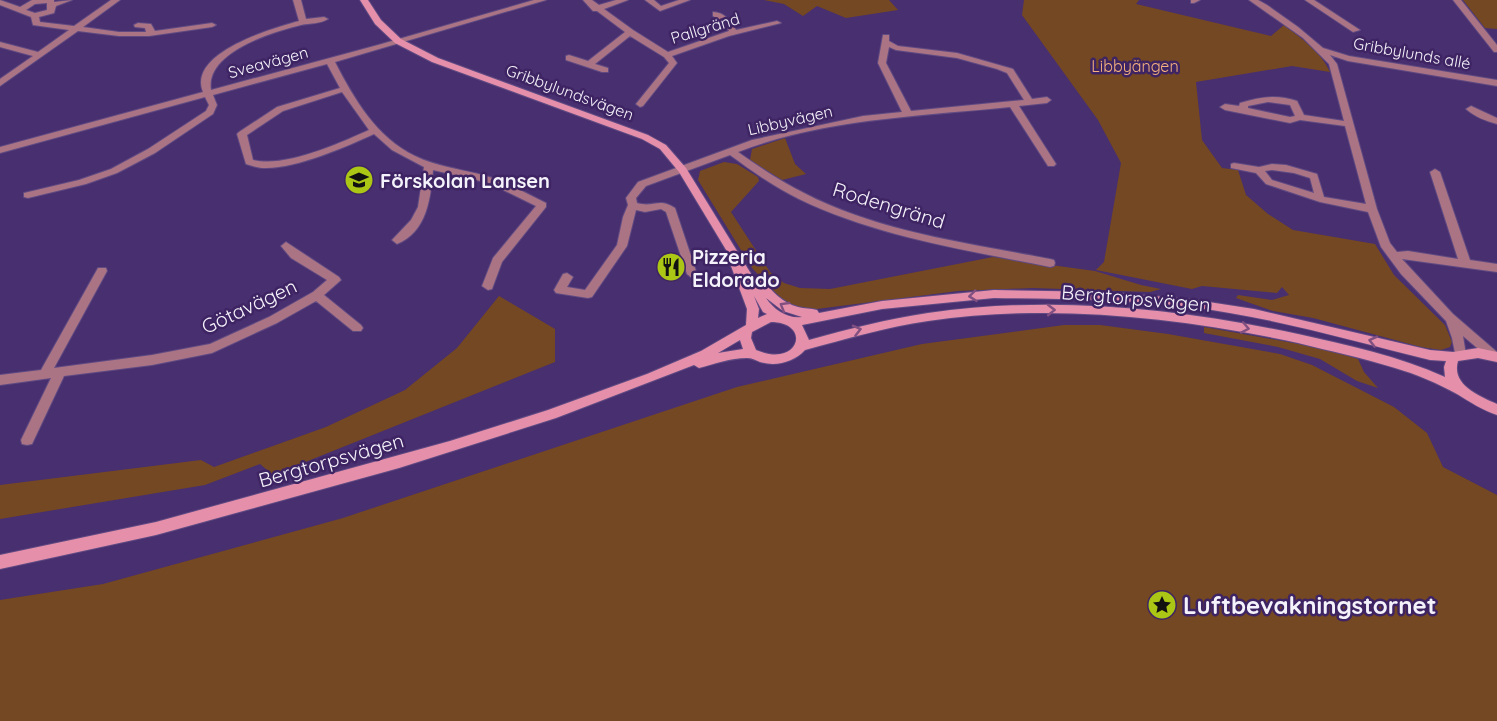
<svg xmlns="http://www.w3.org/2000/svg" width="1497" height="721" viewBox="0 0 1497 721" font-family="Quicksand,sans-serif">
<rect width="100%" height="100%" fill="#482f6f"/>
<path fill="#744822" d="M 764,0 L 889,0 L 898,10 L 846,18 L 817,6 L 803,16 L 784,4 Z
M 1024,0 L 1139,0 L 1136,4 L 1271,36 L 1284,25 C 1301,38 1321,52 1330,72 L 1292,66 L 1196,82 L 1202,140 L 1222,168 L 1238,170 L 1246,195 L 1268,214 L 1293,230 L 1375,244 L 1394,275 L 1445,325 L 1452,342 L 1450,347 L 1441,350 L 1421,347 L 1313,318 L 1273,311 L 1236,298 L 1238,295 L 1272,300 L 1289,295 L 1282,287 L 1277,293 L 1202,286 L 1192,289 L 1096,270 L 1104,262 L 1121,163 L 1098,120 L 1022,15 Z
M 1463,0 L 1497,0 L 1497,29 L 1485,28 Z
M 785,138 L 795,164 L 806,174 L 782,180 L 750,160 L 752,149 Z
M 724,162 L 737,164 L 758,177 L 759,181 L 731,212 L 770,272 L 784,283 L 800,288 L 830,289 L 993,257 L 1095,271 L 1141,285 L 1161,289 L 1150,292 L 1033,288 L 958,291 L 809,310 L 787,305 L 752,268 L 698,180 L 700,171 Z
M 499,296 L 555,329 L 555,362 L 273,475 L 260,464 L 205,485 L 0,519 L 0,485 L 201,460 L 214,467 L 326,427 L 405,390 L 457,348 Z
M 1064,325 L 1100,325 L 1168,334 L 1280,354 L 1312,365 L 1394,407 L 1427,433 L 1443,467 L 1497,495 L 1497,721 L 0,721 L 0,600 L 103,584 L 343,518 L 737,387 L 922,344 Z
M 1204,327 L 1327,349 L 1358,359 L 1364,372 L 1378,388 L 1357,381 L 1320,359 L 1278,347 L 1204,333 Z"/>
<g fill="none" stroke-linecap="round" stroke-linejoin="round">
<g stroke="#604a82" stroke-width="2">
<path id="street" d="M 0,0 L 20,7 L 32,0 L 54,0 L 54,2 L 72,0 L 56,6 L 54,13 L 39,17 L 40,22 L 74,26 L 111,0 L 120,0 L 83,27 L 119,32 L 146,32 L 145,28 L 135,27 L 134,25 L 138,23 L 151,24 L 155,31 L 212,23 L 216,25 L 212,27 L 149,36 L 119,36 L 78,31 L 0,86 L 0,79 L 33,56 L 0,47 L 0,42 L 38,52 L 69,30 L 33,25 L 31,17 L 0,5 ZM 47,3 L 47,10 L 35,13 L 26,10 L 35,4 Z
M 293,0 L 301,0 L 306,19 L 324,17 L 328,19 C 321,24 310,23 301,25 C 273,32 205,52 211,90 L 378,45 L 534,0 L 546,0 L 335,62 C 354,99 376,137 415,156 C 437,167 462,169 486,176 C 507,182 526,193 546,203 L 546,207 L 502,262 L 492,289 L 488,290 L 482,286 L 493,258 L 536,206 L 489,183 L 433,170 C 431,197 427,232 397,244 L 392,240 L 411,220 L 418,207 L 424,167 L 392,150 L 374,134 C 346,147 295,169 264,168 C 258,168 252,166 246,164 L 237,134 L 239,132 L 277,107 L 340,88 L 327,64 L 213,95 L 217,105 L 213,114 L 155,153 L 117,173 L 86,184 L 28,198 L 24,197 L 24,193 L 79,180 L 111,169 L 148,149 L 206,111 L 209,105 L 205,97 L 0,153 L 0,147 L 203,92 C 187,53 273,28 299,21 ZM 342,92 L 369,130 C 340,143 285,168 253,160 L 247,135 L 283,111 Z
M 583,0 L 592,0 L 599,5 L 616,0 L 628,0 L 604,9 L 633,30 L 668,52 L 729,31 L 725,23 L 713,16 L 713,12 C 724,12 731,21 736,30 L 777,21 L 781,23 L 729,36 L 672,56 L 677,63 L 643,106 L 640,107 L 636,104 L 669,63 L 664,57 L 630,36 L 595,64 L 608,68 L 608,72 L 602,72 L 566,60 L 566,56 L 569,55 L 588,61 L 625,32 L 597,11 L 593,11 Z
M 645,0 L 654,0 L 661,6 L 679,0 L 690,0 L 660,11 Z
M 1191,0 L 1200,0 L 1194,3 L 1191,3 Z
M 1249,0 L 1258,0 L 1267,5 L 1298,27 L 1323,48 L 1349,56 L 1497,80 L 1497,86 L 1348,61 L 1330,55 L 1337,64 L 1377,209 L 1390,243 L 1397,252 L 1408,251 L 1458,259 L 1430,172 L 1435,169 L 1440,172 L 1470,260 L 1497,264 L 1497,272 L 1402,259 L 1453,314 L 1497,352 L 1497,358 L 1489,358 L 1463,336 L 1466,355 L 1464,358 L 1456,358 L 1452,338 L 1446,321 L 1401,274 L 1381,247 L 1368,212 L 1320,202 L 1266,184 L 1256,173 L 1231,168 L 1231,164 L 1234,163 L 1259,167 L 1272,164 L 1286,165 L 1317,174 L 1324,197 L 1366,204 L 1345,126 L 1300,120 L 1290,123 L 1225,110 L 1220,107 L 1225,104 L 1239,106 L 1240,103 C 1260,97 1277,94 1297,101 L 1304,115 L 1344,121 L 1329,64 L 1303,38 ZM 1268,102 L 1290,105 L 1295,116 L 1290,117 L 1248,108 L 1248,106 ZM 1272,170 L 1294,173 L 1310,178 L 1314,193 L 1272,180 L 1265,171 Z
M 1305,0 L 1314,0 L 1360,30 L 1353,32 Z
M 1453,0 L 1461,0 L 1497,45 L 1497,52 L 1494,52 Z
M 883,35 L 889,35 L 889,41 L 898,46 L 957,53 L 1013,69 L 1032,99 L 1047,97 L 1051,100 L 1047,103 L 1019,106 L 1056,164 L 1054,166 L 1048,166 L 1010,107 C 921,116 823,119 738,152 C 759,167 780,181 804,193 C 879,232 968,243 1050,259 L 1054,260 L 1055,263 L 1054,266 L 1050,267 C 966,250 878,237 799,199 C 774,187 752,171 730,155 L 646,186 L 636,198 L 637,203 C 654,208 658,197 675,208 L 697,274 L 696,277 L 692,278 L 687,274 L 666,212 L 661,209 L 645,212 L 636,210 L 627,246 L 592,297 L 588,298 L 556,293 L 554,290 L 563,274 L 567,273 L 573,277 L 567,287 L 585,290 L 617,245 L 623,217 L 628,205 L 626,198 L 638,182 L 752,140 L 863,116 L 902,112 L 878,63 ZM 889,47 L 896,50 L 957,58 L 997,69 L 1007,73 L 1024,100 L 911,111 L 886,63 Z
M 1471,106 L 1497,118 L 1497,124 C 1486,121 1475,117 1466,109 Z
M 286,242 L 339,277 L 341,280 L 324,295 L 361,325 L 363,328 L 361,331 L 353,331 L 316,301 L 277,323 L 212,353 L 152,365 L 64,376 L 32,444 L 27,445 L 22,444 L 21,440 L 51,378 L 0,385 L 0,375 L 41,370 L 98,268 L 106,268 L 107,271 L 54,368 L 152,355 L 210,344 L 269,317 L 313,292 L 327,280 L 291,258 L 281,246 Z"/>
</g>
<g stroke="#604a82" stroke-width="2">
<path id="secondary" d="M 360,0 L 368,0 L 381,20 L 401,39 L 438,58 L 648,135 L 666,145 L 686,168 L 753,277 L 760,277 C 770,289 782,303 798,307 C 804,309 811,308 817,310 L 819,313 L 882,301 L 994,290 L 1106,292 L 1189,299 L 1254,309 L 1430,350 L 1453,352 L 1478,348 L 1497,352 L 1497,362 L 1478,358 L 1458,361 C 1451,385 1479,396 1497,404 L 1497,415 C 1482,410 1470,402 1457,394 C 1437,383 1416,374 1395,368 C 1363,358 1330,351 1298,343 C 1178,317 1051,303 928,321 C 886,327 846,339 805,350 C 794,362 776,367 760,362 C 755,360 752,358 747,358 C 730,358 715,364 699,368 L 694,365 L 556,418 L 399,468 L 156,535 L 0,569 L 0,555 L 156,522 L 450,441 L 548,410 L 647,374 L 701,351 L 746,325 L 747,309 L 731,266 L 734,263 L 679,172 L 660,149 L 642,139 L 432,62 L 395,43 L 375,24 ZM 754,296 L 763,312 L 767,314 L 758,318 L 759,309 ZM 766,298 L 783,311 L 802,317 C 788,319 774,310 766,298 ZM 994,298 C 1059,299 1125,299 1190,307 C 1271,317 1350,340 1430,360 L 1446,361 L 1444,367 L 1445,377 C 1398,356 1348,345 1298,334 C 1177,308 1051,295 928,313 C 888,319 848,329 809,340 L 802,325 L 882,309 ZM 771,322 C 812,322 800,369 756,350 L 751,338 L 752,332 ZM 740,340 L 743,349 L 718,353 Z"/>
</g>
<use href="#street" fill="#aa7485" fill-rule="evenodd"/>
<use href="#secondary" fill="#e58fab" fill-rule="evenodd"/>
</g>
<defs><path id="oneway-chevron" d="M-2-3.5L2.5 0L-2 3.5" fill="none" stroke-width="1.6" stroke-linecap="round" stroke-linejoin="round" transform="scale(1.5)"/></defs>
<g stroke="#814f80">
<use href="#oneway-chevron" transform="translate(973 296) rotate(174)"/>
<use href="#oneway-chevron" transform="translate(784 306) rotate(-150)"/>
<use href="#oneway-chevron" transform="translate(1051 310) rotate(-1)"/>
<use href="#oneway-chevron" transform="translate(1245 328) rotate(11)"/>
<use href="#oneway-chevron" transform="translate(857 330) rotate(-14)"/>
<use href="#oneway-chevron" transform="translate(1373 341) rotate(-166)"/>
</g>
<defs>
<g id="school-disc" transform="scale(1.5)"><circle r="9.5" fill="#abc614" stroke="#3e2463"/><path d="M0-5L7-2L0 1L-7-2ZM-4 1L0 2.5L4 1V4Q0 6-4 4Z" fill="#111"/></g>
<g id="restaurant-disc" transform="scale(1.5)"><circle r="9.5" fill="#abc614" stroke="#3e2463"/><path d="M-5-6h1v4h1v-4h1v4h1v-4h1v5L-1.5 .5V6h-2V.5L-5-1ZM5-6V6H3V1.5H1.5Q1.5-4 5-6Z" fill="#111"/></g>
<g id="sight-disc" transform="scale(1.5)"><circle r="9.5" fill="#abc614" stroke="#3e2463"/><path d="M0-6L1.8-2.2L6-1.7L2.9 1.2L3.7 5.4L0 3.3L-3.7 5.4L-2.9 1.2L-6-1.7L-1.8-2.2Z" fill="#111"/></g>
</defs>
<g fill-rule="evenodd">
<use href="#school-disc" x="359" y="180"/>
<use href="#restaurant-disc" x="671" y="267"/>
<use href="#sight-disc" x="1162" y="605"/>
</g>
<g text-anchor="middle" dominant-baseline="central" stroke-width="5" stroke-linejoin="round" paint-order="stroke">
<g font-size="16" fill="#f4f2fa" stroke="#3e2463">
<text transform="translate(705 28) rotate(-17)">Pallgränd</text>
<text transform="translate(1412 53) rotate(10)">Gribbylunds allé</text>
<text transform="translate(268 62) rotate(-15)">Sveavägen</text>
<text transform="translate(570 92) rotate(20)">Gribbylundsvägen</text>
<text transform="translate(790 120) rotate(-13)">Libbyvägen</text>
</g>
<g font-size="16" fill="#f6b37e" stroke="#3e2463">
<text x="1135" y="66">Libbyängen</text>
</g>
<g font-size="20" font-weight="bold" fill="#f4f2fa" stroke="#3e2463" text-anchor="start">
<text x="380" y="180">Förskolan Lansen</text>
<text x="692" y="256">Pizzeria<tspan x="692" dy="23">Eldorado</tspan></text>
</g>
<g font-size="20" fill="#f4f2fa" stroke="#3e2463">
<text transform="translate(889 205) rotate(17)">Rodengränd</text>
<text transform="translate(1136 298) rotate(5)">Bergtorpsvägen</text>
<text transform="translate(249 306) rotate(-25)">Götavägen</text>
<text transform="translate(331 460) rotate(-16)">Bergtorpsvägen</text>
</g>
<g font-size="24" font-weight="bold" fill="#f4f2fa" stroke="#3e2463" text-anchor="start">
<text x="1183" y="605">Luftbevakningstornet</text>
</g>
</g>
</svg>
